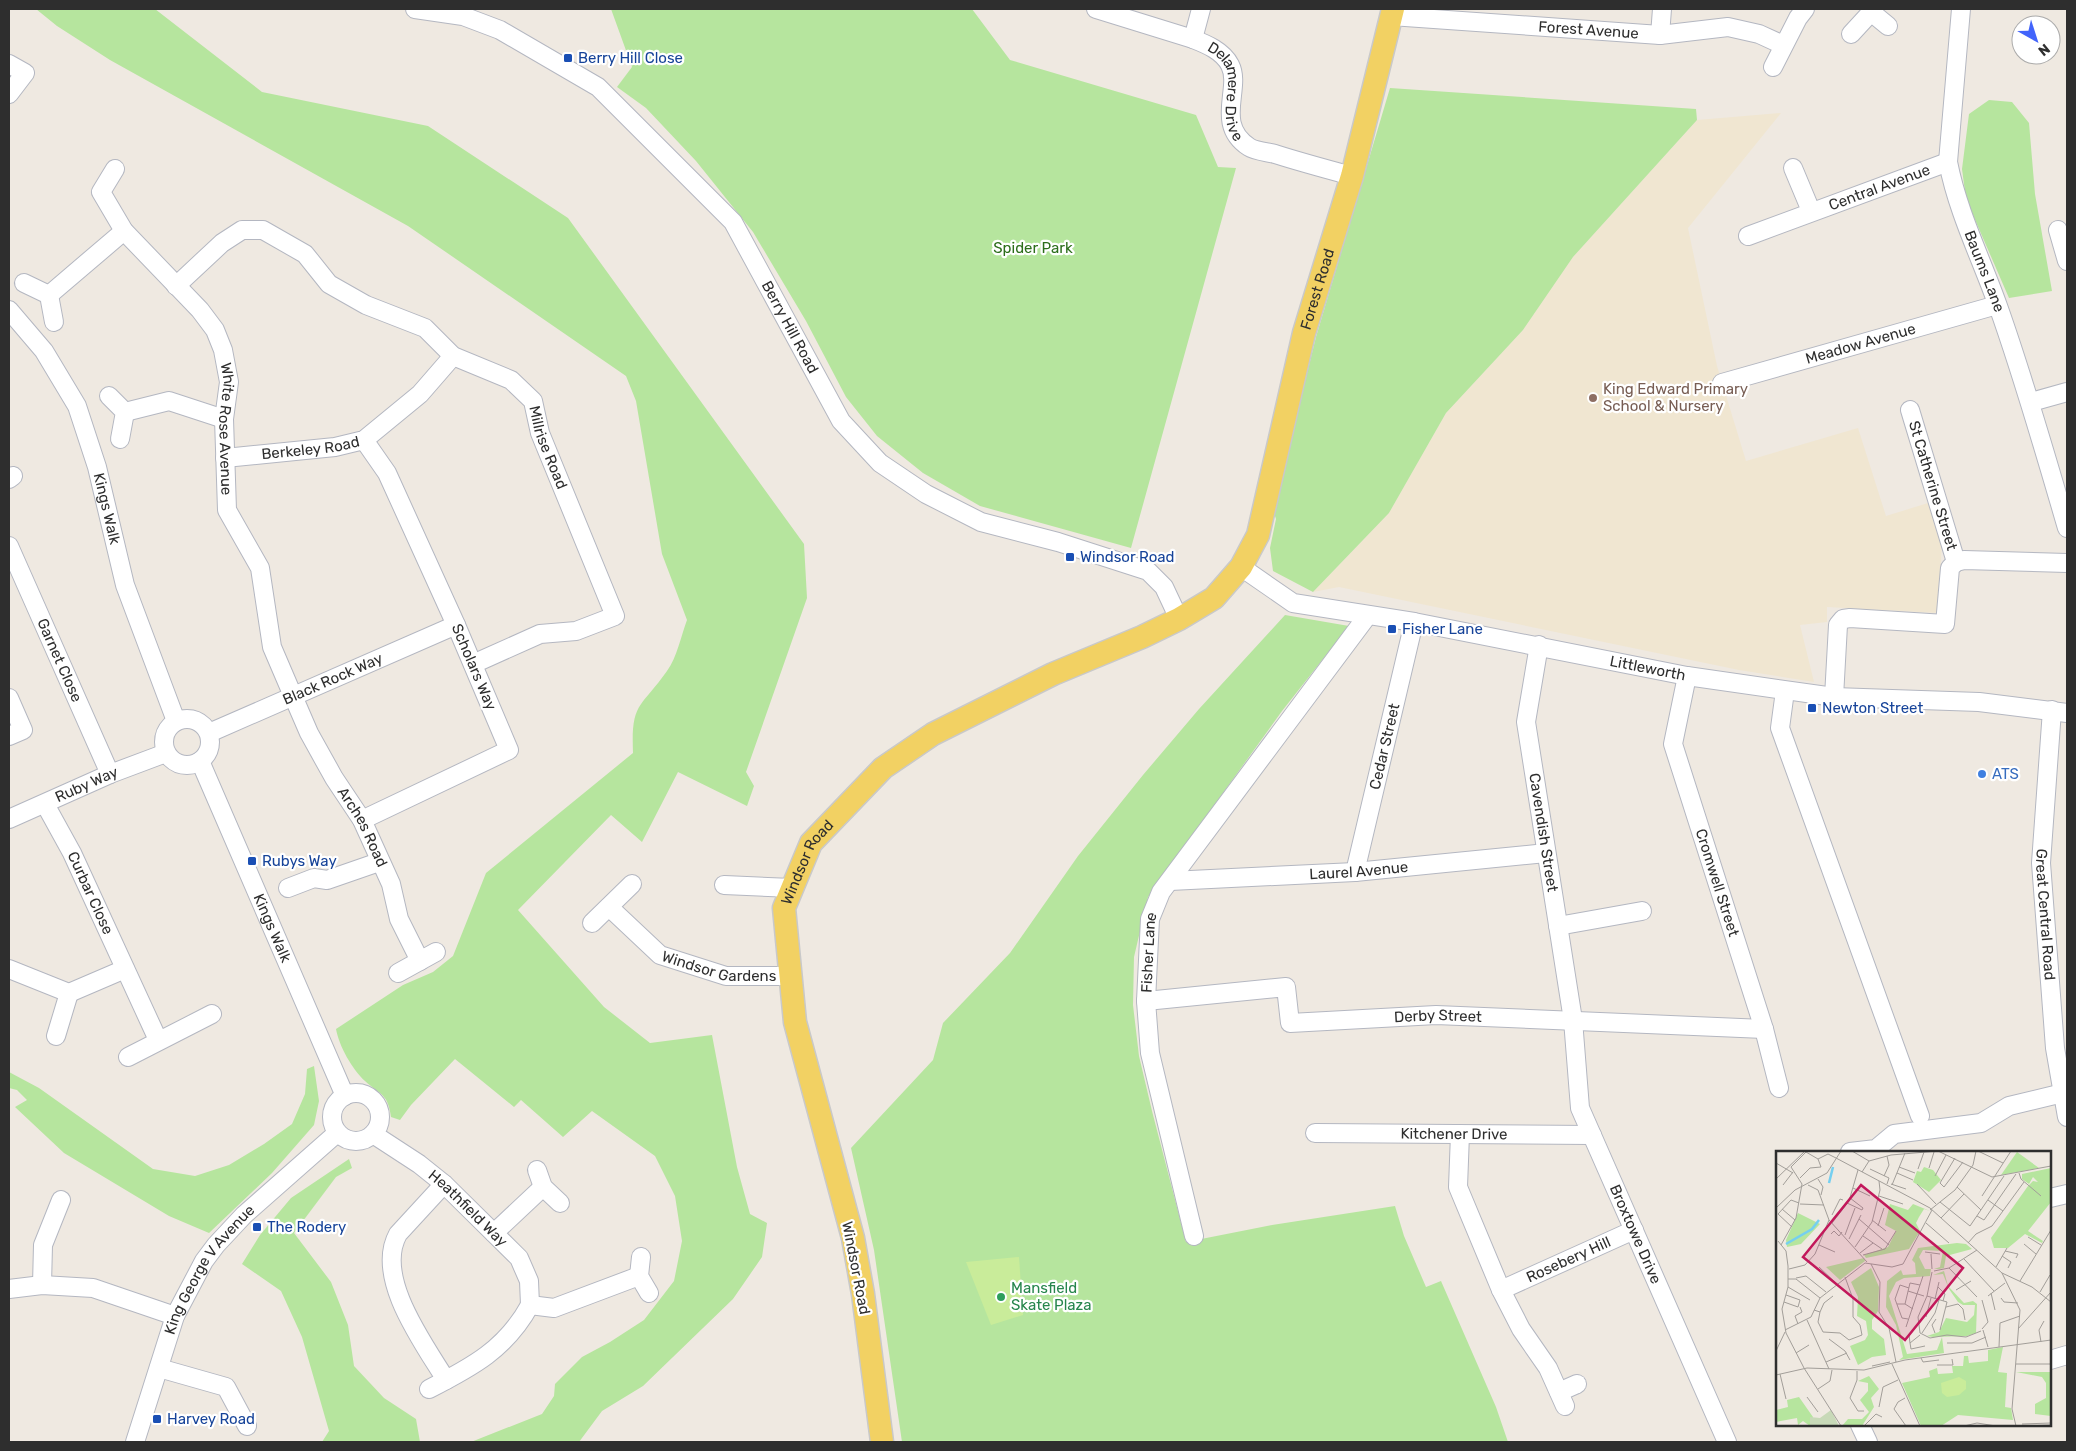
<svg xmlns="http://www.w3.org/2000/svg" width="2076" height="1451" viewBox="0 0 2076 1451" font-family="Rubik,sans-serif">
<rect width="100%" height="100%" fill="#efe9e1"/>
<path fill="#f0e6d1" d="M 1781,113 L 1688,228 L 1717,366 L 1746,461 L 1858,428 L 1886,516 L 1928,503 L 1942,542 L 1938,613 L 1827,607 L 1827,622 L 1800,625 L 1814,682 L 1739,670 L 1339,587 L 1313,592 L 1389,513 L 1446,413 L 1523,330 L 1573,257 L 1697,120 Z"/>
<path fill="#b6e59e" d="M 36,9 L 155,9 L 262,92 L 428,126 L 568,218 L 804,544 L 807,598 L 746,772 L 754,786 L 747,806 L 678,772 L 642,842 L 611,815 L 518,910 L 604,1007 L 650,1043 L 712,1035 L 737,1167 L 750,1214 L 767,1223 L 762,1257 L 733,1299 L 643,1386 L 602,1411 L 579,1442 L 471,1442 L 542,1414 L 554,1396 L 555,1384 L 582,1357 L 610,1342 L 644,1320 L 674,1281 L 682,1241 L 675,1196 L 655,1156 L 592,1111 L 563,1137 L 521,1100 L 514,1107 L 455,1059 L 411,1105 L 400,1120 L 391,1117 C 388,1093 380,1095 365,1081 C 352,1069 339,1046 336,1029 L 403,985 L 433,972 L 453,956 L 486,873 L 633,753 C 631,702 640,709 667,671 C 677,657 681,636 687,620 L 662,554 L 636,401 L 626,376 L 408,226 L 110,60 L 57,26 Z
M 611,9 L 972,9 L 1010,60 L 1196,115 L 1218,167 L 1236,168 L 1131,548 L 980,506 L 923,473 L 877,436 L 846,397 L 806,321 L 753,232 L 696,161 L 646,108 L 617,87 L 632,67 Z
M 1390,88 L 1696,109 L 1697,120 L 1573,257 L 1523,330 L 1446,413 L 1389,513 L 1313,592 L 1273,571 L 1270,548 L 1276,519 L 1273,510 L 1316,337 Z
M 1989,100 L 2012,102 L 2029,123 L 2035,194 L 2052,291 L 2009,298 L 1966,199 L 1962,169 L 1969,114 Z
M 1285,615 L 1349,626 L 1282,711 L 1148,897 L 1134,957 L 1133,1005 L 1139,1056 L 1152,1111 L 1186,1242 L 1272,1225 L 1395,1206 L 1404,1236 L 1426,1287 L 1441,1281 L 1496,1407 L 1508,1442 L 902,1442 L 874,1250 L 851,1148 L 933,1060 L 943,1023 L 1010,953 L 1078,856 L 1143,775 L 1199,709 Z
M 314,1066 L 319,1101 L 314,1125 L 272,1173 L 209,1233 L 169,1216 L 64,1153 L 15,1107 L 27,1100 L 17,1090 L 9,1088 L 9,1072 L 39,1088 L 153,1169 L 195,1176 L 229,1165 L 264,1144 L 292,1124 L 305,1094 L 307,1069 Z
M 349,1159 L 352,1168 L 336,1177 L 294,1233 L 331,1282 L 348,1325 L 354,1366 L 384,1398 L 416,1419 L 420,1442 L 322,1442 L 329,1431 L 302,1337 L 281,1291 L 242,1264 L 260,1235 L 291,1198 Z"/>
<path fill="#c9ec9a" d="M 1019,1257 L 1023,1315 L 991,1325 L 966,1262 Z"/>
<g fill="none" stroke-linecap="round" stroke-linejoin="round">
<g stroke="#b4b7c1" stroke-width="20">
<g id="minor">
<path id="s1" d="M 415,9 L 463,16 L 500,30 L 598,87 L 733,222 L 841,421 L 880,463 L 926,494 L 981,522 L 1058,542 L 1148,571 L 1164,587 L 1179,619"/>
<path id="s2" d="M 1096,9 L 1193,39 C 1206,44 1223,51 1230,65 C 1242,88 1214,124 1249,147 C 1255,151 1267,152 1275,154 C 1300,162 1326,169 1352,176"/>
<path id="s3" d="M 1961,9 L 1948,162 C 1958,213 1981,258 1998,306 C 2024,379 2045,453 2067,528"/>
<path d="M 1871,12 L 1888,26"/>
<path id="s4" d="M 1391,16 L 1660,35 L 1728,27 L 1759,34 L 1783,45"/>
<path d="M 1851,34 L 1874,9"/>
<path d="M 1660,35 L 1662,9"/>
<path d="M 1193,39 L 1201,9"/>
<path d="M 9,64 L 25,73 L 9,94"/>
<path d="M 1773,67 L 1798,18 L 1805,9"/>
<path d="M 1793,168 L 1811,211"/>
<path id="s5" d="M 115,169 L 101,192 L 124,231 L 200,310 L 215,330 L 223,350 L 229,382 L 224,419 L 227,510 L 260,568 L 272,647 L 293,696 L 309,733 L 334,778 L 362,820 L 391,884 L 399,919 L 420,961"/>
<path d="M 2058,230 L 2067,261"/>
<path id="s6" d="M 1748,236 L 1948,162"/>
<path d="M 24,283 L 49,295 L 54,322"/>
<path id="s7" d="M 176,286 L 222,243 L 242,230 L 263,230 L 305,254 L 329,284 L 366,305 L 425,328 L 453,356 L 511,380 L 533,401 L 540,433 L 615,616 L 576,631 L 540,634 L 473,664"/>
<path d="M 49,295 L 124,231"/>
<path id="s8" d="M 9,310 L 44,351 L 77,406 L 97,467 L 125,585 L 176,721"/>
<path id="s9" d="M 1722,383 L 1997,305"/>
<path d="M 109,396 L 125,412 L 120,439"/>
<path d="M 2031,402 L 2067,392"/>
<path id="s10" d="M 1910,410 L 1956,562"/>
<path d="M 125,412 L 169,401 L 224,419"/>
<path id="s11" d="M 225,458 L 335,447 L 364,440 L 420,394 L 453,356"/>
<path d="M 9,479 L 13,476"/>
<path id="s12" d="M 9,546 L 110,774"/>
<path d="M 1956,562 L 1964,560 L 2067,563"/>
<path id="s13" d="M 1241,567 L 1293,603 L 1414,622 L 1687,676 L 1834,697 L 1979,702 L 2067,713"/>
<path id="s14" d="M 1539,645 L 1526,722 L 1573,1020 L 1580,1108 L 1727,1442"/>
<path id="s15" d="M 1687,676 L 1673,744 L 1764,1029 L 1779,1088"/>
<path d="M 1785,691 L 1780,728 L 1920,1116"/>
<path d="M 1834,697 L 1838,625 L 1843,619 L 1850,618 L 1945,624 L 1950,568 L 1956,562"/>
<path d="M 9,698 L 23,730 L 9,736"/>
<path id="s16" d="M 2052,710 L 2041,863 L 2055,1048 L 2067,1117"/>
<circle cx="187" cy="742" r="23"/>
<path id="s17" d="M 209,733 L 456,625"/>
<path id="s18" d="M 200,761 L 345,1096"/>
<path id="s19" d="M 45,804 L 72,853 L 158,1040"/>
<path id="s20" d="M 9,819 L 110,774 L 166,753"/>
<path d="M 362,820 L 509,750 L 456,625 L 387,473 L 364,440"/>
<path id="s21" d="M 1355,872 L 1414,622"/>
<path id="s22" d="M 1170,881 L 1355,872 L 1546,853"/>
<path d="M 724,885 L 792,888"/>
<path d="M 288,888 L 314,878 L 327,880 L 379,862"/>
<path id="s23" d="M 609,907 L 660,955 L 726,976 L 790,976"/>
<path d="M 592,923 L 632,884"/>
<path d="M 1558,926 L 1642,911"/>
<path d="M 9,969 L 69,993 L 125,969"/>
<path d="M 398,973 L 436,952"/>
<path id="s24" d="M 1146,1001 L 1286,987 L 1290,1023 L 1436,1015 L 1764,1029"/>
<path d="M 56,1036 L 69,993"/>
<path d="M 128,1057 L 212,1014"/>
<circle cx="356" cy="1117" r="24"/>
<path id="s25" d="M 1315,1133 L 1592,1135"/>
<path id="s26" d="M 373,1134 L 419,1164 L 444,1184 L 519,1258 L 529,1281 L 530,1305"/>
<path d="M 1460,1134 L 1458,1187 L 1501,1290 L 1521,1329 L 1548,1368 L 1565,1406"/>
<path d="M 1850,1152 L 1876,1149 L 1894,1134 L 1981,1123 L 2009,1106 L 2063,1093"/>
<path d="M 537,1170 L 543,1187 L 560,1203"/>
<path d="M 444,1184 L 398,1234 C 374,1277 424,1344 446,1380"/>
<path d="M 2050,1198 L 2067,1194"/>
<path d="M 494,1233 L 543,1187"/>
<path id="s27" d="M 1194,1236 L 1150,1053 L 1146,1001 L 1150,919 L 1161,892 L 1368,615"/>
<path d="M 641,1257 L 639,1276 L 649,1293"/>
<path d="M 42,1285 L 43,1245 L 61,1200"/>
<path d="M 9,1289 L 42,1285 L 93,1288 L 175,1316"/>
<path id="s28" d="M 1501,1290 L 1634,1230"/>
<path d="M 530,1305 L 554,1308 L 639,1276"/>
<path d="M 2050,1360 L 2067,1355"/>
<path d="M 159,1368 L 226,1387 L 247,1426"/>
<path d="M 429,1389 C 472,1367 506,1349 530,1305"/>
<path d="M 1559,1392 L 1577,1384"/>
<path d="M 1860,1425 L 1868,1442"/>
<path id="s29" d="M 135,1442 L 175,1316 L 204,1261 L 216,1245 L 244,1215 L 337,1133"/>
</g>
</g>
<g stroke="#c9c9c9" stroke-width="25">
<g id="major">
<path id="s30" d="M 882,1442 L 863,1294 L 853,1238 L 795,1022 L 784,908 L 811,843 L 883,768 L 933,734 L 1053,674 L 1142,637 L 1179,619 L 1214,598 L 1241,567 L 1258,535 L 1304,333 L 1352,176 L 1393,9"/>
</g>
</g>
<use href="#minor" stroke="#fff" stroke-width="18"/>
<use href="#major" stroke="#f2d163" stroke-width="22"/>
</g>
<g fill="#1a4fb4" stroke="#fff" stroke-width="2">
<rect x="563" y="53" width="10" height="10" rx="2.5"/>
<rect x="1065" y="552" width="10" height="10" rx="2.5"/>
<rect x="1387" y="624" width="10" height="10" rx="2.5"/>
<rect x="1807" y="703" width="10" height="10" rx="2.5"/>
<rect x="247" y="856" width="10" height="10" rx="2.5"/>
<rect x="252" y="1222" width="10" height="10" rx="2.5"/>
<rect x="152" y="1414" width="10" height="10" rx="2.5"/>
</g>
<circle fill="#8d6e63" stroke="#fff" stroke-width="2" cx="1593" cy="398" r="5"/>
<circle fill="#3f7fe0" stroke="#fff" stroke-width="2" cx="1982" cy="774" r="5"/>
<circle fill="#2e9e5b" stroke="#fff" stroke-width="2" cx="1001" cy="1297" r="5"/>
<g text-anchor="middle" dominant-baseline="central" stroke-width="4.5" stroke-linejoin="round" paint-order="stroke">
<g font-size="15" fill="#2e2e2e" stroke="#fff">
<text stroke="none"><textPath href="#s4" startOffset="198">Forest Avenue</textPath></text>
<text stroke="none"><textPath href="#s2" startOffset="172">Delamere Drive</textPath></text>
<text stroke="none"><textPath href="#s6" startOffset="140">Central Avenue</textPath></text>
<text stroke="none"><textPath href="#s3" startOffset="269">Baums Lane</textPath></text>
<text stroke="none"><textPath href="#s30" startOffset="1422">Forest Road</textPath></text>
<text stroke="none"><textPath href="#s1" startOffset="512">Berry Hill Road</textPath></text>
<text stroke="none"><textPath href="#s9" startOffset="144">Meadow Avenue</textPath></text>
<text stroke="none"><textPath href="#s5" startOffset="308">White Rose Avenue</textPath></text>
<text stroke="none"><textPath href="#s11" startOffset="86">Berkeley Road</textPath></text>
<text stroke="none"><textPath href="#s7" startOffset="482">Millrise Road</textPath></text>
<text stroke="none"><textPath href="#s10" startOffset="79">St Catherine Street</textPath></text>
<text stroke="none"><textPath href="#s8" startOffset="225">Kings Walk</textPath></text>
<text stroke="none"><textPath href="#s12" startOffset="125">Garnet Close</textPath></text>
<text transform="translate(474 667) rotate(67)">Scholars Way</text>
<text stroke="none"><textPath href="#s13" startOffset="424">Littleworth</textPath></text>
<text stroke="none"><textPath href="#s17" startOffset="135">Black Rock Way</textPath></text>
<text stroke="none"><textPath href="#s21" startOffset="129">Cedar Street</textPath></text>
<text stroke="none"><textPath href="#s20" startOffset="85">Ruby Way</textPath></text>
<text stroke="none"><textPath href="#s5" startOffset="738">Arches Road</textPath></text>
<text stroke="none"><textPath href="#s14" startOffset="190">Cavendish Street</textPath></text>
<text stroke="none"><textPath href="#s30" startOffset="596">Windsor Road</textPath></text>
<text stroke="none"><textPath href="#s22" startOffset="189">Laurel Avenue</textPath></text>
<text stroke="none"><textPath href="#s15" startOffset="215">Cromwell Street</textPath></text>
<text stroke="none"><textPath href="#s19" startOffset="100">Curbar Close</textPath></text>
<text stroke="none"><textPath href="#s16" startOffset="205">Great Central Road</textPath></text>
<text stroke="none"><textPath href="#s18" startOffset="182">Kings Walk</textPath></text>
<text stroke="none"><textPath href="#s27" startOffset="289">Fisher Lane</textPath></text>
<text stroke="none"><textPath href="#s23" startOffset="131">Windsor Gardens</textPath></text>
<text stroke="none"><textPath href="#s24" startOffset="325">Derby Street</textPath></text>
<text stroke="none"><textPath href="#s25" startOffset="139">Kitchener Drive</textPath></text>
<text stroke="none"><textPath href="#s26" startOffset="121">Heathfield Way</textPath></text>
<text stroke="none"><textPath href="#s14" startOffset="606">Broxtowe Drive</textPath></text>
<text stroke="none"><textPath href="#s28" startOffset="74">Rosebery Hill</textPath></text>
<text transform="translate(856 1268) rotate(79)">Windsor Road</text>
<text stroke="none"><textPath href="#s29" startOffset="190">King George V Avenue</textPath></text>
</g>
<g font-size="15" fill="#164399" stroke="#fff" text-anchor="start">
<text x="578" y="58">Berry Hill Close</text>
<text x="1080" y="557">Windsor Road</text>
<text x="1402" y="629">Fisher Lane</text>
<text x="1822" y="708">Newton Street</text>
<text x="262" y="861">Rubys Way</text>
<text x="267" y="1227">The Rodery</text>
<text x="167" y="1419">Harvey Road</text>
</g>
<g font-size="15" fill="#2c6e1b" stroke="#fff">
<text x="1033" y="248">Spider Park</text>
</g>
<g font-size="15" fill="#785e54" stroke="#fff" text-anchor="start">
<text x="1603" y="389">King Edward Primary<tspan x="1603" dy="17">School &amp; Nursery</tspan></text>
</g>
<g font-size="15" fill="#366cbe" stroke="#fff" text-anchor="start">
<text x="1992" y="774">ATS</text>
</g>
<g font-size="15" fill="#27864d" stroke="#fff" text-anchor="start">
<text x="1011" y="1288">Mansfield<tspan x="1011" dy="17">Skate Plaza</tspan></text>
</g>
</g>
<g transform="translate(1776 1151)">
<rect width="275" height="275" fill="#efe9e1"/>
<path d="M 241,1 L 263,17 L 225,24 ZM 148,16 L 157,19 L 165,29 L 153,41 L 137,31 L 141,20 L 145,21 ZM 275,17 L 275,51 L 252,80 L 267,90 L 266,92 L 249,83 L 232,97 L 218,97 L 215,87 L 252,35 L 257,30 L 262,31 L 257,26 L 253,33 L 246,28 L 246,23 ZM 114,53 L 132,59 L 137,53 L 154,60 L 148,58 L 143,66 L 140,72 L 144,80 L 133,98 L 90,107 L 88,104 L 112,96 L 120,80 L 109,74 ZM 22,62 L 44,73 L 25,93 L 11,96 L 10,89 ZM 181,92 L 190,93 L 196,98 L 170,105 L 168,117 L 163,118 L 158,118 L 164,116 L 167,100 L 147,99 L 143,106 L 149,118 L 155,118 L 154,125 L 128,127 L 120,131 L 113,145 L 131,203 L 161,199 L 166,186 L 168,202 L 123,209 L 127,206 L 120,174 L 110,156 L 111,130 L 125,119 L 127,124 L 140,123 L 139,112 L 136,109 L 142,97 ZM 88,107 L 89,110 L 64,129 L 50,116 ZM 95,117 L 103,136 L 102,160 L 96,169 L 96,178 L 108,188 L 110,204 L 96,206 L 82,214 L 74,195 L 89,189 L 92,184 L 90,170 L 81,165 L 82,146 L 75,131 ZM 168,120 L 172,135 L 188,152 L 197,150 L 201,153 L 200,182 L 191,185 L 157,186 L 151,185 L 163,181 L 170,167 L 191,171 L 198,164 L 199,154 L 187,154 L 182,151 L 173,138 L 167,123 L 157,124 ZM 227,196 L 222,221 L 231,222 L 229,256 L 235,257 L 237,269 L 182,264 L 165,275 L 145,275 L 126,232 L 154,226 L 153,220 L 161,217 L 162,223 L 177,222 L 176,215 L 187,215 L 188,205 L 192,205 L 193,212 L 212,210 L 212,199 ZM 240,221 L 275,221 L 275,265 L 259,263 L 259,253 L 270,247 L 270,232 L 266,226 ZM 93,225 L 103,238 L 95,247 L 98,256 L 86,275 L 66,275 L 72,268 L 86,268 L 93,261 L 84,249 L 92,240 L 92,232 L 82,230 ZM 23,246 L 37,266 L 34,275 L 27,270 L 22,274 L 21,267 L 0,271 L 0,259 L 12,256 L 11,249 Z" fill="#b6e59e"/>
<path d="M 55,259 L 63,275 L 34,275 L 34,266 L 44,267 Z" fill="#c8d9b8"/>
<path d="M 183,226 L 190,230 L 190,238 L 183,244 L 171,246 L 166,242 L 165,232 Z" fill="#c9ec9a"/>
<path fill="none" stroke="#75cff0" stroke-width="2.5" d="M 53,32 L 57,16M 10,93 L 36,78 L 43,69"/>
<path fill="none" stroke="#a29e99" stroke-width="1" d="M 76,0 L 93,10M 162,0 L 216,26 L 275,15M 202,0 L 227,12M 60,7 L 154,57 L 226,122 L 256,136 L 275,151M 179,7 L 164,32 L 168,36 L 187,11M 42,8 L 52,3 L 60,7M 0,12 L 17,22M 15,16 L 30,1 L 42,8 L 45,16M 15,16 L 26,33M 123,16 L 139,22M 153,17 L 158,1M 94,18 L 113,27 L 111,33M 142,18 L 148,1M 86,21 L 93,10 L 115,4 L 162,0M 121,22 L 137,29M 243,22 L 245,28 L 265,45M 108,25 L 113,14 L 111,5M 159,25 L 170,4M 24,27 L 34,17 L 45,16M 0,28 L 29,0M 42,28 L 47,36 L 45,44M 115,33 L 130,38M 141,33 L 160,53M 7,34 L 17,21M 32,34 L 42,39 L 53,69 L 91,111M 116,34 L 129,2M 181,36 L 205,59M 77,37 L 94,45M 103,45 L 127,53M 206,45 L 235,0M 212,49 L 227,60M 164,51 L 194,75 L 228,25M 71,52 L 86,59 L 87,57 L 74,47M 24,53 L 48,54M 0,57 L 19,39 L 51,22 L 65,0M 6,58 L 19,69M 154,59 L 179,39 L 197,14 L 200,0M 56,64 L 64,48 L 67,49M 201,65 L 208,69 L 240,23M 165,67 L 188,43M 83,68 L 113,94M 96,69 L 110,80M 56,72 L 73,50 L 82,19M 150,72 L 173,92M 102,75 L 108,57M 16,76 L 2,63 L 15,49 L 23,52M 144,82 L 158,93M 55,83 L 58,80 L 63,85 L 66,81M 69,84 L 79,57M 87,85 L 106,98M 252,86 L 265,94M 73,88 L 85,64M 2,90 L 10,100 L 12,115 L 12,136 L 6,158 L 10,182 L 28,217 L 65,275M 192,92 L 200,83 L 216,75 L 248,31M 248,93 L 260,103M 5,94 L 20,67 L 26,33M 43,94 L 59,101M 79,96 L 96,71 L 104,39 L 103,30M 229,100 L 242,103 L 240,107M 149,101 L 164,103M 84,102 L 97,92M 155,103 L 156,118M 87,104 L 109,98 L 120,80M 226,105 L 235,111 L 232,117M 188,108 L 218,140M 95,113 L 104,131 L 103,161 L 113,177 L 120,211M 43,116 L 61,133M 220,116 L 231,97M 173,117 L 201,146M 13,118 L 29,114 L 39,103 L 53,69M 158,120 L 173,117 L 201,99M 226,122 L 244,159 L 236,258 L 240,275M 20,127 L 30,125 L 50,141M 12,128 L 20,128 L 44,147M 244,130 L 275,79M 12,136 L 34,149M 162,136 L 169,143 L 167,150M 180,139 L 195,130M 132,140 L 148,145M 264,141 L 274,124M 215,142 L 219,159M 151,145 L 171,151M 212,145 L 229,132M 225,147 L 228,151 L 242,152M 159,148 L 163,131M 206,149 L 212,171 L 206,178M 8,151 L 22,156 L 24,149 L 10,144M 121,153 L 129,153 L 137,158M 129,153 L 134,132 L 144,134M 170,156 L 182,153 L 187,158 L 189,169M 38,159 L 44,161 L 42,171 L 47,181 L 64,182 L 73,189 L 86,184 L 84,174 L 77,166 L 77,148 L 69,126M 44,161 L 48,152 L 57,145M 150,166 L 155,147M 132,168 L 126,167 L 119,148 L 124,134 L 133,137M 31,169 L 53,218M 22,173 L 19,165 L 26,161 L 24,156M 130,176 L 147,125M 242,178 L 275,141M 9,179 L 35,166 L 44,147 L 89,112 L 116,116 L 127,113 L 156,59M 164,179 L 171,151M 207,179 L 212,196M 144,182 L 154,187 L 171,184 L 190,186 L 205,180M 144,182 L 142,166 L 151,145 L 156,121M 146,182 L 159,162 L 163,149M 159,182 L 156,174 L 160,168M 133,184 L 134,192 L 144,184M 53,188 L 69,200 L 74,209M 265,191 L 263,179 L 268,170M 134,192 L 135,198 L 149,195M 171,192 L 196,192 L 210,186M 223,196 L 224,172 L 244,165M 0,200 L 9,181M 20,202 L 33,194M 145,207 L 147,211 L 163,209M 50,211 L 71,202M 116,213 L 144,275M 240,213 L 275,213M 161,214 L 177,214 L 176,208M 96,215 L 114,211M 81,220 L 81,229 L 74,247 L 82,260 L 88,260M 4,223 L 10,248M 0,224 L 31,217 L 88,219 L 129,209 L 275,189M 42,238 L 54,230 L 56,219M 31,246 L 42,261M 103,256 L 107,236 L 122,229M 118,258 L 130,275M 118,258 L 122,251 L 129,247M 246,273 L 275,272M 88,275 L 100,263 L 106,266M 188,275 L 201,272 L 220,275M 248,275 L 275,274"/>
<path fill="#c2185b" fill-opacity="0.15" stroke="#c2185b" stroke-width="2.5" d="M 85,34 L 187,117 L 129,189 L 27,106 Z"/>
<rect width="275" height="275" fill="none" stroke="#2e2e2e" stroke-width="2.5"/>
</g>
<rect width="2076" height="1451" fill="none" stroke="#2e2e2e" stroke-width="20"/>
<g transform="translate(2036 40) rotate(141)"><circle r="24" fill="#ffffff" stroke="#ababab"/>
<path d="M0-4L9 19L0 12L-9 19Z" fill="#4264fb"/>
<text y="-8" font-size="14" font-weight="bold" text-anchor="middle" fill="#2e2e2e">N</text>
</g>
</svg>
